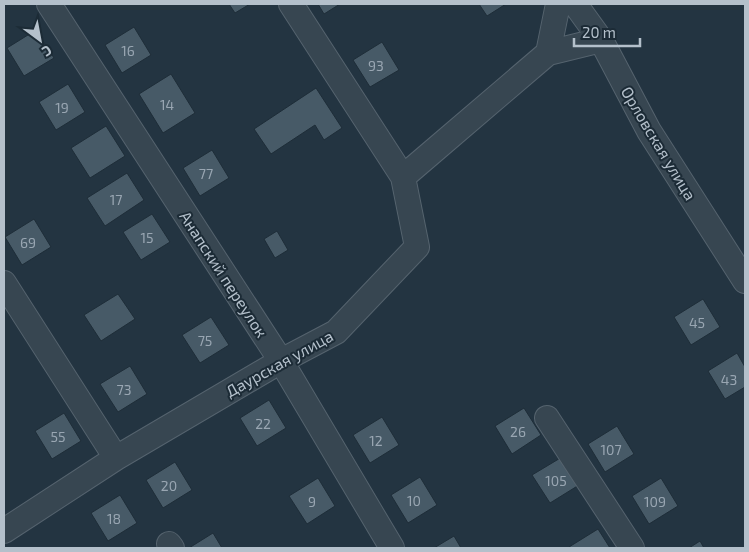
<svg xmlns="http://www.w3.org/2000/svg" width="749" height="552" viewBox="0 0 749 552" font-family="'Exo 2',sans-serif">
<rect width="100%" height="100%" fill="#233441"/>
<path fill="#475a67" stroke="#1e2d38" d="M 229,4 L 250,4 L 235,13 Z
M 318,4 L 340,4 L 324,14 Z
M 479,4 L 506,4 L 487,16 Z
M 134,27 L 151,55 L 122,73 L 105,45 Z
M 36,30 L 54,58 L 24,76 L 7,48 Z
M 382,42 L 399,70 L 370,87 L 353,60 Z
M 171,74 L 195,113 L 163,133 L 139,94 Z
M 68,84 L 85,112 L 56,130 L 39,102 Z
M 316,88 L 342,128 L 324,140 L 315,125 L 271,154 L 254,129 Z
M 106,126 L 125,156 L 90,178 L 71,148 Z
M 212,150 L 229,178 L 200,196 L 183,168 Z
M 127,173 L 144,200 L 105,226 L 87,198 Z
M 152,214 L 170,242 L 141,260 L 123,232 Z
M 34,219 L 51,247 L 22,265 L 5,237 Z
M 277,231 L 288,250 L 275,258 L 264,239 Z
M 118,294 L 135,319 L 101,341 L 84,315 Z
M 703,299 L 720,327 L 691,345 L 674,317 Z
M 211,317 L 229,345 L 200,363 L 182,335 Z
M 737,353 L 745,367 L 745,387 L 725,399 L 708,371 Z
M 130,366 L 147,394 L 118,412 L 100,384 Z
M 269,400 L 286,428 L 257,446 L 240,418 Z
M 524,408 L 541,435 L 512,454 L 495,426 Z
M 64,413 L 81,441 L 52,459 L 35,431 Z
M 382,417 L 399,445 L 370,463 L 353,435 Z
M 617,426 L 634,454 L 605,472 L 588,444 Z
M 562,457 L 579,485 L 550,503 L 532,475 Z
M 175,462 L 192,490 L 163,508 L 146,480 Z
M 420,477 L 437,505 L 408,523 L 391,495 Z
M 318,478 L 335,506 L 307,524 L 289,496 Z
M 661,478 L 678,506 L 649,524 L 632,496 Z
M 120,495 L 137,523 L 108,541 L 91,513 Z
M 598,529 L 610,548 L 570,548 L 569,547 Z
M 213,533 L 222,548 L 189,548 Z
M 454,536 L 461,548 L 434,548 Z
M 700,541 L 704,548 L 689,548 Z"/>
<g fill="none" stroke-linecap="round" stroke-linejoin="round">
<g stroke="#55636e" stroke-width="26">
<path id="street" d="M 49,4 L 281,361 L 392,548
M 575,4 L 601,40 L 649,131 L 745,281
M 548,53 L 601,40
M 403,177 L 548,53 L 558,4
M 4,283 L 116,458
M 547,418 L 632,548
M 4,531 L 116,458 L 281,361 L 336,332 L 417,247 L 403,177 L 291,4
M 169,544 L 172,548"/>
</g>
<use href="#street" stroke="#374651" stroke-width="24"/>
</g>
<g text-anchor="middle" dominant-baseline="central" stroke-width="4" stroke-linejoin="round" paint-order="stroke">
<g font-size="14" fill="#99a6b2">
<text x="128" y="50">16</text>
<text x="376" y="65">93</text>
<text x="167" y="104">14</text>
<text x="62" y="107">19</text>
<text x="206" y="173">77</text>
<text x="116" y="199">17</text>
<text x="147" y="237">15</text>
<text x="28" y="242">69</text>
<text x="697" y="322">45</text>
<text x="205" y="340">75</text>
<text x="729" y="379">43</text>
<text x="124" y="389">73</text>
<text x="263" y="423">22</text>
<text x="518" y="431">26</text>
<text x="58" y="436">55</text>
<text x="376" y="440">12</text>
<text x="611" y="449">107</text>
<text x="556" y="480">105</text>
<text x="169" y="485">20</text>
<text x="414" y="500">10</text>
<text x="312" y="501">9</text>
<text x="655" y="501">109</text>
<text x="114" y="518">18</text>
</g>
<g font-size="16" fill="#b4c0cb" stroke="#1c2b36">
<text transform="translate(659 143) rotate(59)">Орловская улица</text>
<text transform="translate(224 274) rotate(57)">Анапский переулок</text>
<text transform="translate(279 363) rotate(-29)">Даурская улица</text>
</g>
</g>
<rect width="749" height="552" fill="none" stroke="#b4c0cb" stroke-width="10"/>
<g transform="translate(40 40) rotate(148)" stroke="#1c2b36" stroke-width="4" paint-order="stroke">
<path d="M0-4L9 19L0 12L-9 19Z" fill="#b4c0cb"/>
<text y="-8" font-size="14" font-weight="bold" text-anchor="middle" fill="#b4c0cb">С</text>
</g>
<path d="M574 38v8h66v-8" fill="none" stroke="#b4c0cb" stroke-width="2.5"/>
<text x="582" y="38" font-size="15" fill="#b4c0cb" stroke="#1c2b36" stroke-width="4" paint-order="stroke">20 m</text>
</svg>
